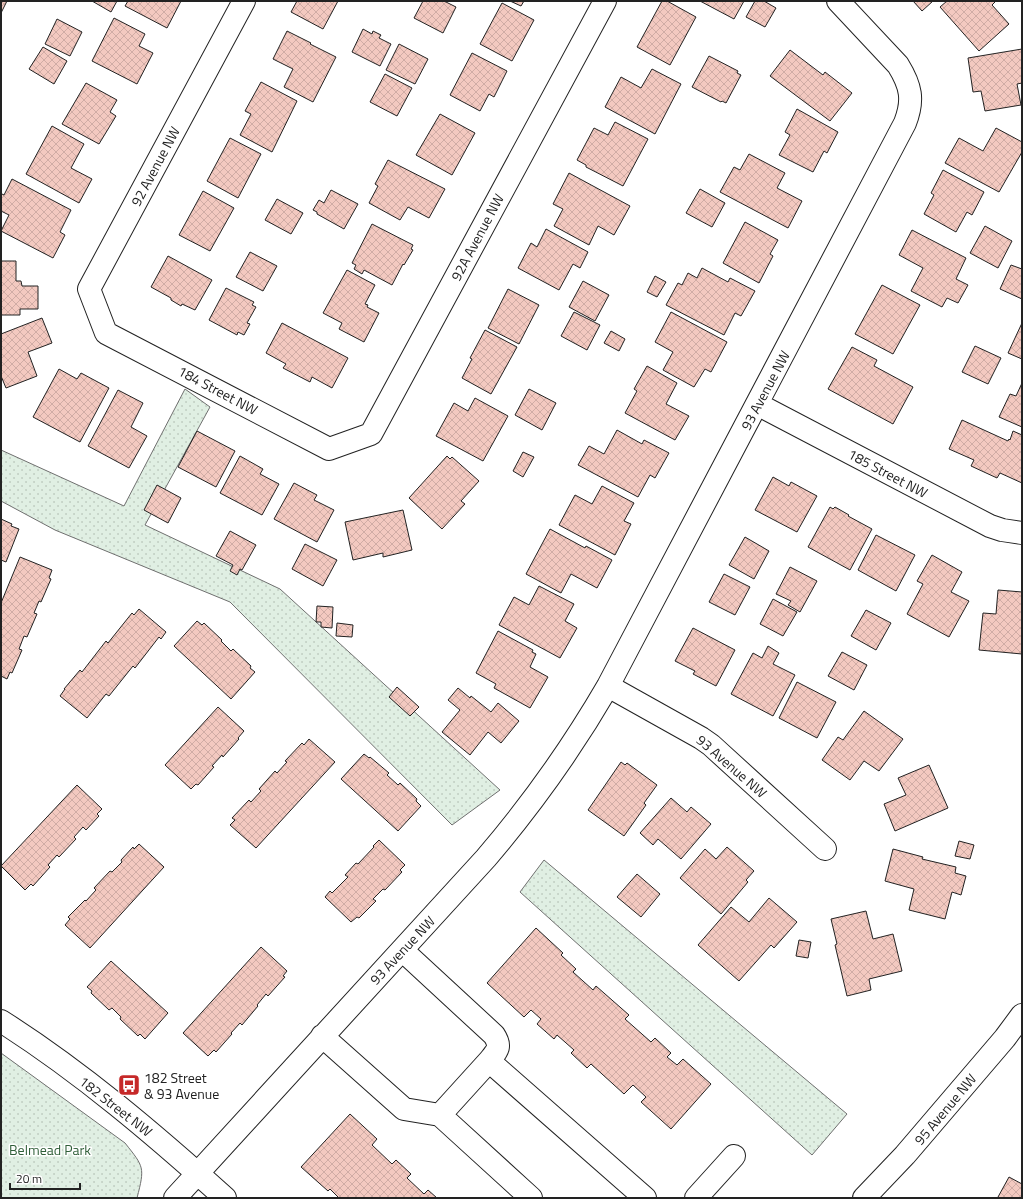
<svg xmlns="http://www.w3.org/2000/svg" width="1023" height="1199" viewBox="0 0 1023 1199" font-family="'Titillium Web',sans-serif">
<defs>
<pattern id="grass-dots" width="8" height="8" patternUnits="userSpaceOnUse"><rect width="8" height="8" fill="#e0efe3"/><path d="M2 2h.1M6 6h.1" fill="none" stroke="#c0cdc2" stroke-width="1.8" stroke-linecap="round"/></pattern>
<pattern id="building-cross-hatch" width="8" height="8" patternUnits="userSpaceOnUse"><rect width="8" height="8" fill="#f3c9c0"/><path d="M0 0l8 8M0 8l8-8" fill="none" stroke="#d0aca5"/></pattern>
</defs>
<rect width="100%" height="100%" fill="#fff"/>
<path fill="url(#grass-dots)" stroke="#6f6f6f" d="M 185,389 L 210,407 L 145,525 L 280,589 L 500,790 L 452,825 L 230,602 L 55,530 L 1,501 L 1,450 L 124,506 Z
M 544,860 L 847,1114 L 812,1155 L 520,892 Z
M 1,1053 L 125,1143 C 144,1167 145,1167 137,1198 L 1,1198 Z"/>
<path fill="url(#building-cross-hatch)" stroke="#222" d="M 1,1 L 7,1 L 1,13 Z
M 92,1 L 117,1 L 111,12 Z
M 128,1 L 181,1 L 167,28 L 125,6 Z
M 297,1 L 338,1 L 323,29 L 291,12 Z
M 423,1 L 444,1 L 456,7 L 443,33 L 414,18 Z
M 510,1 L 524,1 L 521,6 Z
M 662,1 L 667,1 L 696,17 L 670,65 L 637,47 Z
M 700,1 L 744,1 L 734,19 Z
M 755,1 L 764,1 L 776,8 L 765,27 L 746,17 Z
M 913,1 L 933,1 L 922,11 Z
M 947,1 L 994,1 L 995,2 L 992,5 L 1009,24 L 979,51 L 940,7 Z
M 502,3 L 534,20 L 512,61 L 480,44 Z
M 114,18 L 145,34 L 139,46 L 153,53 L 137,84 L 92,61 Z
M 57,19 L 82,32 L 70,56 L 45,44 Z
M 363,29 L 372,34 L 373,31 L 381,35 L 379,38 L 391,44 L 380,66 L 352,52 Z
M 287,31 L 311,43 L 310,44 L 336,57 L 313,102 L 284,87 L 293,69 L 273,59 Z
M 399,44 L 428,59 L 415,84 L 386,70 Z
M 43,47 L 67,61 L 54,84 L 29,69 Z
M 1022,49 L 1022,83 L 1017,84 L 1021,105 L 985,111 L 981,91 L 973,92 L 968,58 Z
M 790,50 L 823,75 L 825,72 L 852,93 L 830,121 L 770,76 Z
M 472,53 L 507,71 L 494,97 L 489,94 L 480,111 L 450,95 Z
M 709,56 L 738,71 L 737,73 L 741,75 L 726,103 L 722,101 L 721,102 L 692,87 Z
M 652,69 L 681,84 L 655,134 L 605,107 L 621,77 L 641,88 Z
M 385,74 L 412,88 L 397,116 L 370,102 Z
M 261,82 L 297,101 L 272,152 L 240,135 L 251,114 L 245,111 Z
M 86,83 L 117,100 L 110,112 L 116,116 L 99,144 L 62,124 Z
M 797,109 L 838,132 L 827,153 L 824,151 L 813,172 L 779,155 L 790,135 L 785,132 Z
M 440,114 L 475,133 L 452,175 L 416,155 Z
M 615,122 L 648,139 L 623,186 L 586,167 L 586,165 L 577,160 L 594,128 L 608,135 Z
M 52,126 L 84,144 L 71,168 L 92,179 L 79,203 L 26,174 Z
M 996,128 L 1022,142 L 1022,152 L 999,192 L 945,163 L 959,138 L 983,151 Z
M 230,138 L 261,154 L 238,198 L 207,181 Z
M 749,154 L 785,173 L 777,188 L 802,201 L 788,228 L 720,192 L 734,167 L 740,170 Z
M 388,160 L 445,189 L 429,218 L 408,207 L 400,220 L 369,203 L 378,186 L 375,184 Z
M 943,170 L 984,192 L 972,215 L 967,212 L 956,232 L 924,214 L 934,195 L 931,193 Z
M 569,173 L 630,206 L 614,235 L 598,226 L 589,245 L 554,226 L 563,209 L 553,204 Z
M 12,179 L 71,210 L 60,232 L 65,235 L 53,258 L 1,231 L 9,215 L 1,211 L 1,195 L 2,194 L 4,195 Z
M 700,189 L 725,203 L 712,227 L 686,213 Z
M 331,190 L 358,204 L 344,229 L 317,214 L 317,212 L 313,210 L 319,200 L 324,203 Z
M 203,191 L 234,208 L 210,251 L 179,235 Z
M 277,199 L 303,213 L 291,234 L 265,220 Z
M 745,222 L 778,240 L 770,254 L 773,256 L 759,283 L 723,263 Z
M 372,224 L 413,245 L 411,249 L 413,250 L 404,265 L 403,264 L 392,285 L 364,270 L 362,274 L 354,269 L 356,265 L 352,263 Z
M 985,226 L 1012,241 L 998,268 L 970,253 Z
M 546,229 L 588,252 L 580,268 L 573,264 L 559,290 L 518,268 L 531,243 L 537,247 Z
M 912,230 L 966,258 L 956,279 L 968,285 L 958,303 L 947,298 L 942,307 L 911,291 L 923,268 L 899,255 Z
M 250,252 L 277,266 L 263,291 L 236,277 Z
M 168,256 L 212,280 L 195,310 L 182,304 L 181,306 L 171,300 L 171,298 L 151,287 Z
M 1,261 L 16,261 L 16,281 L 21,281 L 22,286 L 38,286 L 38,309 L 20,309 L 20,315 L 1,315 Z
M 1011,265 L 1022,269 L 1022,299 L 1000,289 Z
M 702,268 L 728,282 L 730,278 L 755,291 L 741,316 L 735,313 L 724,335 L 666,305 L 678,283 L 682,285 L 688,273 L 697,278 Z
M 347,270 L 375,285 L 365,304 L 368,305 L 367,307 L 379,313 L 364,342 L 339,329 L 342,323 L 323,313 Z
M 655,276 L 666,282 L 657,297 L 647,292 Z
M 583,281 L 609,295 L 595,321 L 569,307 Z
M 882,285 L 920,305 L 893,354 L 855,334 Z
M 226,288 L 254,302 L 252,305 L 256,307 L 247,323 L 250,324 L 244,335 L 238,332 L 237,335 L 209,320 Z
M 508,289 L 539,305 L 519,344 L 488,328 Z
M 574,312 L 600,325 L 587,350 L 561,336 Z
M 671,312 L 727,342 L 711,372 L 705,369 L 694,387 L 663,370 L 673,352 L 655,342 Z
M 42,318 L 52,343 L 28,352 L 37,376 L 6,388 L 1,376 L 1,334 Z
M 282,323 L 348,358 L 332,388 L 312,377 L 310,382 L 283,368 L 286,364 L 266,353 Z
M 1022,323 L 1022,359 L 1008,353 Z
M 485,330 L 517,347 L 491,394 L 462,378 L 472,359 L 470,358 Z
M 611,331 L 625,339 L 619,351 L 604,343 Z
M 975,346 L 1001,358 L 988,384 L 962,372 Z
M 852,347 L 877,360 L 874,366 L 913,387 L 893,424 L 828,389 Z
M 647,366 L 677,383 L 666,404 L 689,416 L 675,440 L 625,413 L 637,391 L 634,389 Z
M 59,369 L 77,379 L 81,373 L 109,388 L 80,442 L 33,417 Z
M 1022,383 L 1022,427 L 999,417 L 1010,394 L 1016,396 Z
M 529,389 L 556,403 L 542,430 L 515,415 Z
M 118,390 L 143,403 L 131,427 L 147,436 L 129,468 L 88,446 Z
M 475,398 L 508,416 L 483,461 L 436,436 L 454,403 L 468,411 Z
M 962,420 L 1008,441 L 1009,439 L 1010,440 L 1013,431 L 1022,435 L 1022,483 L 1000,473 L 997,478 L 971,466 L 974,460 L 949,449 Z
M 617,430 L 642,444 L 644,440 L 669,453 L 655,478 L 650,475 L 638,497 L 578,465 L 589,446 L 604,454 Z
M 197,431 L 235,451 L 216,487 L 178,467 Z
M 523,452 L 534,457 L 523,477 L 513,471 Z
M 240,456 L 263,469 L 260,474 L 279,484 L 262,515 L 220,493 Z
M 447,456 L 450,459 L 452,457 L 479,481 L 461,501 L 465,504 L 442,529 L 409,498 Z
M 773,477 L 789,486 L 791,482 L 817,496 L 797,532 L 755,510 Z
M 294,483 L 317,495 L 314,500 L 334,510 L 317,542 L 274,519 Z
M 157,485 L 181,498 L 168,523 L 144,510 Z
M 602,486 L 634,503 L 624,521 L 631,524 L 615,555 L 559,525 L 575,495 L 592,504 Z
M 830,507 L 833,509 L 835,507 L 849,515 L 848,516 L 872,529 L 850,570 L 808,547 Z
M 403,510 L 412,550 L 383,557 L 383,553 L 353,560 L 345,522 Z
M 1,519 L 12,524 L 11,526 L 19,529 L 6,562 L 1,560 Z
M 550,529 L 585,548 L 586,546 L 612,560 L 597,588 L 571,574 L 561,593 L 526,574 Z
M 230,531 L 256,545 L 242,570 L 240,569 L 237,575 L 230,571 L 233,565 L 216,556 Z
M 876,535 L 915,555 L 896,591 L 858,570 Z
M 745,537 L 769,551 L 754,579 L 729,565 Z
M 305,544 L 337,560 L 323,586 L 292,569 Z
M 932,555 L 962,572 L 951,592 L 969,601 L 949,637 L 907,614 L 923,584 L 917,581 Z
M 20,557 L 52,570 L 49,578 L 51,579 L 41,602 L 39,601 L 34,613 L 37,614 L 27,637 L 24,636 L 19,649 L 22,650 L 12,673 L 10,672 L 7,679 L 1,676 L 1,603 Z
M 790,567 L 817,581 L 800,612 L 788,605 L 791,601 L 776,594 Z
M 724,574 L 750,587 L 735,615 L 709,602 Z
M 539,586 L 574,604 L 565,621 L 577,628 L 560,658 L 499,625 L 514,597 L 529,605 Z
M 998,590 L 1022,592 L 1022,654 L 979,650 L 983,613 L 996,614 Z
M 773,599 L 797,612 L 783,636 L 760,624 Z
M 317,606 L 333,607 L 332,628 L 321,627 L 321,622 L 316,622 Z
M 139,609 L 166,632 L 161,639 L 159,637 L 135,668 L 133,666 L 109,696 L 106,694 L 87,718 L 60,696 L 65,689 L 64,689 L 80,670 L 82,672 L 106,641 L 108,643 L 132,613 L 134,615 Z
M 866,610 L 891,623 L 876,650 L 851,636 Z
M 197,621 L 202,625 L 204,623 L 222,640 L 221,641 L 231,651 L 233,649 L 251,666 L 250,668 L 255,672 L 231,699 L 174,646 Z
M 337,623 L 353,625 L 352,637 L 336,636 Z
M 693,628 L 735,650 L 716,686 L 693,674 L 695,671 L 675,661 Z
M 498,631 L 533,650 L 532,652 L 536,654 L 530,667 L 548,677 L 530,708 L 494,688 L 496,684 L 476,673 Z
M 768,646 L 779,653 L 773,664 L 795,675 L 773,716 L 731,694 L 753,653 L 762,658 Z
M 842,652 L 867,665 L 854,690 L 828,676 Z
M 797,682 L 836,702 L 817,738 L 779,718 Z
M 397,687 L 419,707 L 410,716 L 389,697 Z
M 458,688 L 470,698 L 471,696 L 491,712 L 498,703 L 519,721 L 501,743 L 488,732 L 470,755 L 442,732 L 460,710 L 448,700 Z
M 218,707 L 244,731 L 238,738 L 239,739 L 223,757 L 222,755 L 212,766 L 214,767 L 198,785 L 196,784 L 191,789 L 165,765 Z
M 864,711 L 903,739 L 879,771 L 864,761 L 850,780 L 822,760 L 838,737 L 843,740 Z
M 309,739 L 335,762 L 256,848 L 230,825 L 235,820 L 232,818 L 249,800 L 251,802 L 261,791 L 259,789 L 275,771 L 277,773 L 287,762 L 285,761 L 302,743 L 304,745 Z
M 364,754 L 369,758 L 370,757 L 389,773 L 387,775 L 398,785 L 400,783 L 417,799 L 416,801 L 421,806 L 398,831 L 341,779 Z
M 621,762 L 625,765 L 627,763 L 657,785 L 644,803 L 646,805 L 624,836 L 588,810 Z
M 929,765 L 948,808 L 895,831 L 884,804 L 906,795 L 898,778 Z
M 77,785 L 102,809 L 97,814 L 99,816 L 86,830 L 83,827 L 74,837 L 76,839 L 59,857 L 57,855 L 48,865 L 50,867 L 33,886 L 31,884 L 25,890 L 1,866 Z
M 671,798 L 687,812 L 691,807 L 711,824 L 681,859 L 658,839 L 653,845 L 640,833 Z
M 379,840 L 405,865 L 400,870 L 402,872 L 385,890 L 383,889 L 373,899 L 376,901 L 359,918 L 357,917 L 351,922 L 325,897 L 330,891 L 332,893 L 348,877 L 345,875 L 356,863 L 358,864 L 374,847 L 373,846 Z
M 959,841 L 974,845 L 970,859 L 955,856 Z
M 139,844 L 164,867 L 90,948 L 65,925 L 70,919 L 68,917 L 85,900 L 86,901 L 96,890 L 94,888 L 110,871 L 112,872 L 122,862 L 121,860 L 133,847 L 134,849 Z
M 727,847 L 754,871 L 746,880 L 748,882 L 721,914 L 680,878 L 705,849 L 716,859 Z
M 893,849 L 923,857 L 922,859 L 956,867 L 955,873 L 966,876 L 961,895 L 952,892 L 945,919 L 909,910 L 914,889 L 885,881 Z
M 637,874 L 660,894 L 641,917 L 617,897 Z
M 769,898 L 797,922 L 774,948 L 771,945 L 739,981 L 698,945 L 731,907 L 749,922 Z
M 866,911 L 873,939 L 893,934 L 902,971 L 869,979 L 871,990 L 847,996 L 835,945 L 837,944 L 831,919 Z
M 536,928 L 563,953 L 561,955 L 576,969 L 573,972 L 593,990 L 596,986 L 629,1015 L 625,1019 L 651,1042 L 655,1038 L 671,1053 L 667,1057 L 677,1065 L 683,1059 L 711,1084 L 671,1129 L 641,1102 L 646,1097 L 633,1085 L 624,1094 L 591,1064 L 587,1068 L 571,1053 L 574,1050 L 557,1035 L 554,1039 L 537,1024 L 541,1019 L 531,1010 L 524,1017 L 487,983 Z
M 799,940 L 811,942 L 808,958 L 796,956 Z
M 261,947 L 287,971 L 283,976 L 285,977 L 268,996 L 266,994 L 257,1005 L 258,1006 L 242,1025 L 240,1023 L 231,1033 L 232,1034 L 216,1052 L 214,1050 L 208,1056 L 183,1033 Z
M 111,961 L 168,1013 L 145,1039 L 140,1034 L 138,1036 L 120,1019 L 121,1017 L 112,1008 L 109,1010 L 91,993 L 92,991 L 87,987 Z
M 350,1114 L 377,1139 L 372,1145 L 392,1164 L 396,1160 L 411,1174 L 407,1178 L 424,1194 L 428,1190 L 437,1198 L 339,1198 L 330,1189 L 328,1191 L 301,1167 Z
M 1009,1177 L 1022,1184 L 1022,1198 L 1000,1198 L 998,1197 Z"/>
<g fill="none" stroke-linecap="round" stroke-linejoin="round">
<g stroke="#222" stroke-width="24">
<path id="minor" d="M 244,1 L 89,289 L 106,333 L 329,449 L 371,434 L 605,1
M 757,404 L 990,526 L 1002,530 L 1022,533
M 608,686 L 701,738 L 711,745 L 825,849
M 402,950 L 494,1035 C 502,1047 497,1051 489,1061 L 645,1198
M 1,1021 C 81,1072 154,1134 225,1198
M 322,1036 L 404,1109 L 440,1115 L 531,1198
M 440,1115 L 489,1061
M 175,1198 L 486,858 C 533,803 572,748 608,686 L 905,123 C 914,100 911,86 898,65 L 838,1
M 696,1198 L 734,1156
M 864,1198 L 905,1155 L 1005,1038 L 1022,1015"/>
</g>
<use href="#minor" stroke="#fff" stroke-width="22"/>
</g>
<defs>
<g id="bus-square" transform="scale(1.15)"><rect x="-9" y="-9" width="18" height="18" rx="4" fill="#c62828" stroke="#fff"/><path d="M-5-6H5V4H4V6H2V4H-2V6H-4V4H-5ZM-3.5-4V0h7V-4ZM-3.5 1.2v1.5H-2V1.2ZM2 1.2v1.5H3.5V1.2Z" fill="#fff"/></g>
</defs>
<g fill-rule="evenodd">
<use href="#bus-square" x="129" y="1085"/>
</g>
<g text-anchor="middle" dominant-baseline="central" stroke-width="3" stroke-linejoin="round" paint-order="stroke">
<g font-size="14" fill="#222" stroke="#fff">
<text transform="translate(155 166) rotate(-62)">92 Avenue NW</text>
<text transform="translate(477 237) rotate(-62)">92A Avenue NW</text>
<text transform="translate(218 390) rotate(28)">184 Street NW</text>
<text transform="translate(765 390) rotate(-62)">93 Avenue NW</text>
<text transform="translate(888 473) rotate(28)">185 Street NW</text>
<text transform="translate(732 766) rotate(41)">93 Avenue NW</text>
<text transform="translate(402 950) rotate(-47)">93 Avenue NW</text>
<text transform="translate(116 1106) rotate(38)">182 Street NW</text>
<text transform="translate(945 1109) rotate(-50)">95 Avenue NW</text>
</g>
<g font-size="14" fill="#222" stroke="#fff" text-anchor="start">
<text x="144" y="1077">182 Street<tspan x="144" dy="16">&amp; 93 Avenue</tspan></text>
</g>
<g font-size="14" fill="#2f5e38" stroke="#fff">
<text x="50" y="1149">Belmead Park</text>
</g>
</g>
<rect width="1023" height="1199" fill="none" stroke="#222222" stroke-width="4"/>
<path d="M10 1183v6h70v-6" fill="none" stroke="#222222" stroke-width="2"/>
<text x="16" y="1183" font-size="12" fill="#222222" stroke="#ffffff" stroke-width="3" paint-order="stroke">20 m</text>
</svg>
